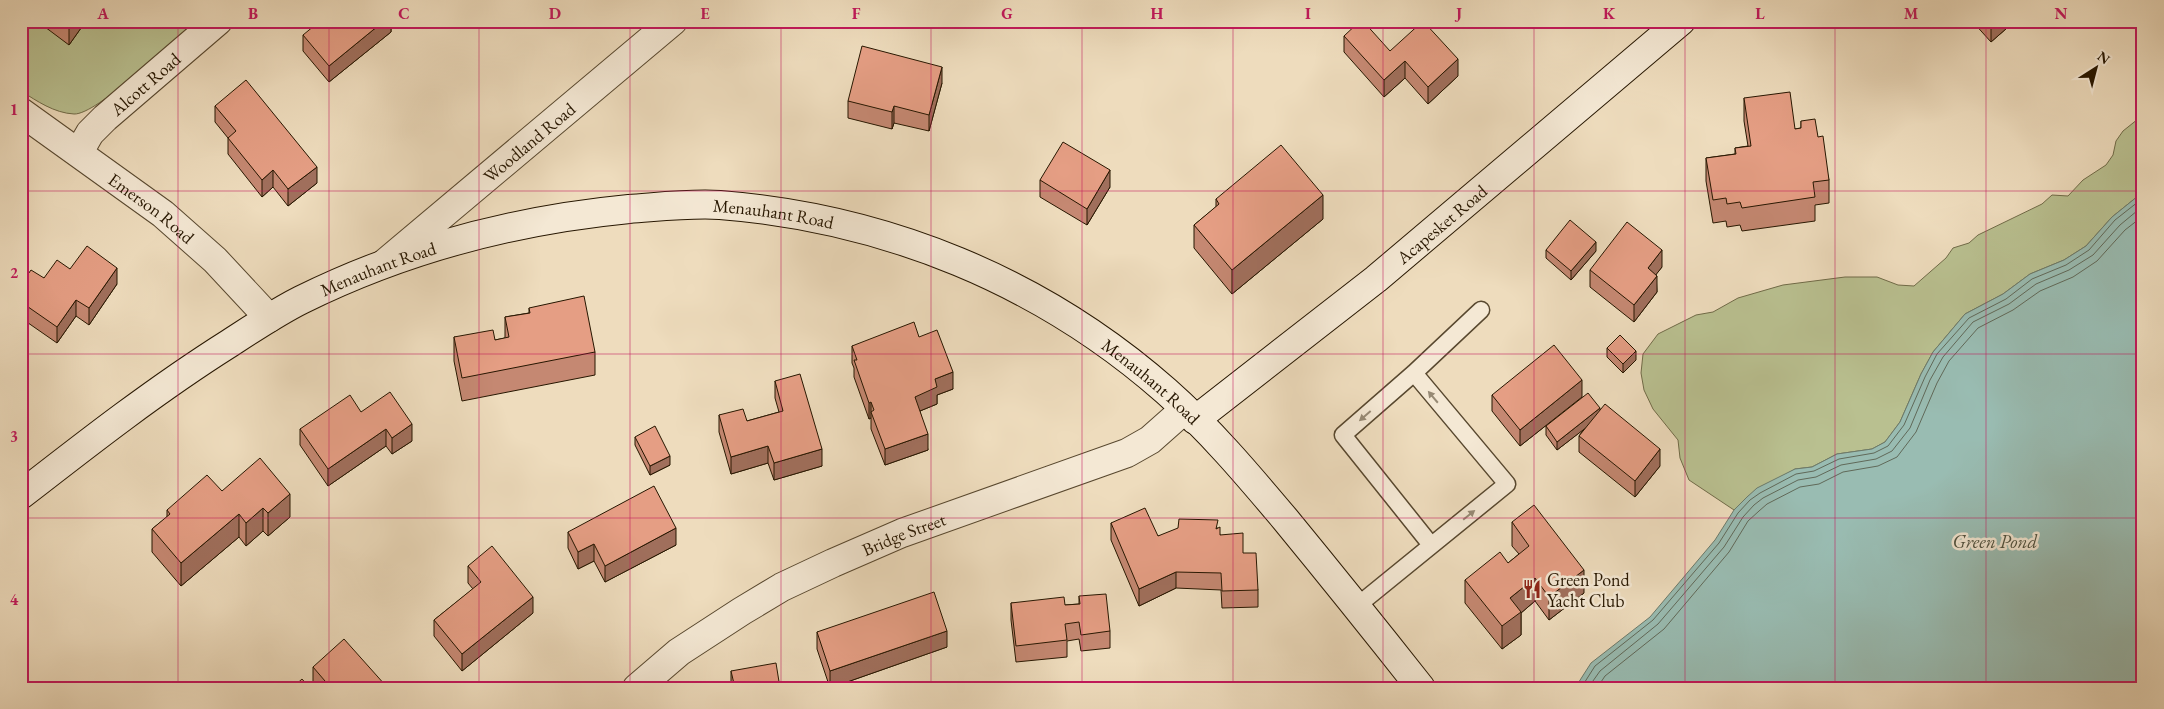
<svg xmlns="http://www.w3.org/2000/svg" width="2164" height="709" viewBox="0 0 2164 709" font-family="'EB Garamond',serif">
<rect width="100%" height="100%" fill="#eedcbd"/>
<filter id="stains"><feTurbulence type="fractalNoise" baseFrequency=".004" numOctaves="4"/><feColorMatrix values="0 0 0 0 .2 0 0 0 0 .09 0 0 0 0 .02 0 0 0 .5 -.17"/></filter>
<radialGradient id="worn" r=".72"><stop offset=".6" stop-color="#630" stop-opacity="0"/><stop offset="1" stop-color="#630" stop-opacity=".3"/></radialGradient>
<path fill="#b9c090" stroke="#706b48" d="M 21,21 L 195,21 C 174,40 97,115 74,114 C 54,113 37,101 21,91 Z
M 2143,115 L 2143,192 L 2112,217 L 2086,246 L 2064,260 L 2030,274 L 2003,294 L 1965,314 L 1933,352 L 1921,374 L 1900,422 L 1885,442 L 1872,449 L 1837,454 L 1812,467 L 1795,469 L 1747,497 L 1734,510 L 1689,480 L 1680,458 L 1678,440 L 1653,409 L 1644,390 L 1641,373 L 1643,354 L 1658,334 L 1696,315 L 1713,312 L 1738,298 L 1783,285 L 1845,277 L 1877,277 L 1898,285 L 1914,286 L 1946,258 L 1953,248 L 1969,243 L 1978,235 L 2042,204 L 2052,195 L 2068,196 L 2083,180 L 2106,165 L 2113,155 L 2116,141 L 2123,131 Z"/>
<path fill="#99bcb2" stroke="#6b7a6b" d="M 2143,192 L 2143,688 L 1575,688 L 1591,663 L 1650,617 L 1715,540 L 1734,510 L 1747,497 L 1757,488 L 1795,469 L 1812,467 L 1837,454 L 1872,449 L 1885,442 L 1900,422 L 1921,374 L 1933,352 L 1965,314 L 2003,294 L 2030,274 L 2064,260 L 2086,246 L 2112,217 Z"/>
<g fill="none" stroke-linecap="round" stroke-linejoin="round">
<path stroke="#606959" stroke-width="1" d="M 1581,688 L 1595,666 L 1653,620 L 1719,543 L 1738,513 L 1750,500 L 1760,493 L 1796,474 L 1814,471 L 1839,459 L 1874,453 L 1888,446 L 1904,425 L 1925,377 L 1937,354 L 1969,318 L 2006,299 L 2032,279 L 2066,265 L 2089,250 L 2115,220 L 2143,198
M 1588,688 L 1600,671 L 1658,624 L 1724,547 L 1743,517 L 1754,505 L 1763,498 L 1798,480 L 1816,477 L 1841,465 L 1876,459 L 1892,451 L 1910,428 L 1930,380 L 1943,357 L 1973,322 L 2009,304 L 2036,284 L 2069,270 L 2093,255 L 2120,225 L 2143,206
M 1597,688 L 1605,676 L 1664,629 L 1729,552 L 1748,521 L 1759,511 L 1767,504 L 1800,487 L 1819,484 L 1843,472 L 1878,466 L 1897,457 L 1916,432 L 1937,383 L 1949,361 L 1978,328 L 2013,310 L 2040,291 L 2073,277 L 2097,261 L 2125,230 L 2143,216"/>
<g stroke="#58482f" stroke-width="19">
<path id="service" d="M 1431,545 L 1343,435 L 1414,373 L 1481,310
M 1357,606 L 1507,484 L 1414,373"/>
</g>
<g stroke="#58482f" stroke-width="30">
<g id="minor">
<path id="s1" d="M 79,152 L 90,133 L 105,118 L 218,21"/>
<path id="s2" d="M 385,263 L 673,21"/>
<path id="s3" d="M 637,688 L 679,652 L 742,611 L 782,587 L 833,563 L 902,533 L 1127,453 L 1150,440 L 1185,409"/>
</g>
</g>
<g stroke="#58482f" stroke-width="30">
<g id="tertiary">
<path id="s4" d="M 21,112 L 163,214 L 215,260 L 269,318"/>
</g>
</g>
<g stroke="#261600" stroke-width="30">
<g id="secondary">
<path id="s5" d="M 1195,420 L 1376,279 L 1681,21"/>
<path id="s6" d="M 21,495 C 89,442 157,389 230,343 C 253,328 277,312 301,300 C 404,249 515,220 629,209 C 658,207 690,203 720,205 C 886,218 1041,281 1166,391 C 1209,429 1248,475 1285,519 C 1331,575 1376,631 1421,688"/>
</g>
</g>
<use href="#service" stroke="#f4e8d4" stroke-width="16"/>
<use href="#minor" stroke="#f4e8d4" stroke-width="28"/>
<use href="#tertiary" stroke="#f4e8d4" stroke-width="28"/>
<use href="#secondary" stroke="#f4e8d4" stroke-width="28"/>
</g>
<path fill="#c58872" stroke="#261600" d="M 37,21 L 86,21 L 69,45 Z
M 391,21 L 391,32 L 329,82 L 303,51 L 303,35 Z
M 1972,21 L 2015,21 L 1991,42 Z
M 2136,21 L 2143,21 L 2143,27 Z
M 1344,36 L 1390,51 L 1458,76 L 1428,104 L 1405,78 L 1384,97 L 1344,52 Z
M 942,83 L 929,131 L 894,123 L 892,129 L 848,118 L 848,101 Z
M 1744,98 L 1795,129 L 1801,128 L 1801,121 L 1818,137 L 1829,180 L 1829,203 L 1815,205 L 1815,221 L 1742,231 L 1740,225 L 1727,227 L 1726,221 L 1713,223 L 1706,181 L 1706,158 L 1735,154 L 1735,148 L 1748,146 L 1744,121 Z
M 215,106 L 317,183 L 288,206 L 273,187 L 262,197 L 228,154 L 228,138 L 215,122 Z
M 1040,180 L 1110,187 L 1087,225 L 1040,197 Z
M 1216,199 L 1323,219 L 1232,294 L 1194,248 L 1194,225 L 1216,207 Z
M 1546,250 L 1596,251 L 1571,280 L 1546,258 Z
M 1662,267 L 1656,274 L 1657,292 L 1634,322 L 1590,287 L 1590,270 Z
M 70,269 L 117,284 L 89,325 L 76,316 L 57,343 L 21,318 L 21,284 L 44,278 Z
M 529,308 L 595,352 L 595,375 L 462,401 L 454,361 L 454,337 L 495,340 L 505,338 L 505,317 L 529,313 Z
M 919,337 L 953,389 L 937,395 L 937,404 L 920,411 L 928,450 L 885,465 L 871,429 L 871,418 L 869,419 L 854,377 L 854,368 L 852,363 L 852,346 Z
M 1607,348 L 1636,360 L 1623,373 L 1607,357 Z
M 775,381 L 822,466 L 774,480 L 768,463 L 731,474 L 719,432 L 719,415 L 747,421 L 779,412 L 775,398 Z
M 1492,395 L 1582,397 L 1520,446 L 1492,411 Z
M 1600,410 L 1660,466 L 1635,497 L 1579,452 L 1579,436 L 1584,429 L 1557,450 L 1546,435 L 1546,426 Z
M 361,412 L 412,441 L 392,454 L 386,446 L 328,486 L 300,445 L 300,429 Z
M 635,437 L 670,465 L 650,475 L 635,445 Z
M 222,491 L 290,517 L 268,536 L 263,531 L 246,546 L 239,537 L 181,586 L 152,552 L 152,529 L 167,517 L 167,510 Z
M 1512,522 L 1584,593 L 1549,620 L 1535,601 L 1521,613 L 1521,635 L 1502,649 L 1465,603 L 1465,580 L 1508,563 L 1519,554 L 1512,546 Z
M 1111,523 L 1158,536 L 1218,528 L 1220,535 L 1243,553 L 1258,590 L 1258,607 L 1222,608 L 1221,590 L 1176,588 L 1139,606 L 1111,540 Z
M 568,532 L 676,545 L 605,582 L 594,561 L 578,569 L 568,548 Z
M 468,566 L 533,613 L 462,671 L 434,636 L 434,620 L 473,589 L 468,583 Z
M 1079,596 L 1110,631 L 1110,648 L 1081,651 L 1079,639 L 1067,641 L 1067,657 L 1016,662 L 1011,620 L 1011,603 L 1065,605 L 1079,604 Z
M 817,632 L 947,647 L 830,688 L 817,649 Z
M 313,667 L 386,688 L 313,688 Z
M 731,671 L 780,688 L 731,688 Z"/>
<path fill="#a06f5c" stroke="#261600" d="M 74,21 L 86,21 L 69,45 L 69,28 Z
M 384,21 L 391,21 L 391,32 L 329,82 L 329,66 Z
M 1996,21 L 2015,21 L 1991,42 L 1991,26 Z
M 1458,59 L 1458,76 L 1428,104 L 1428,87 Z
M 1405,61 L 1405,78 L 1384,97 L 1384,80 Z
M 942,67 L 942,83 L 929,131 L 929,115 Z
M 894,106 L 894,123 L 892,129 L 892,112 Z
M 317,167 L 317,183 L 288,206 L 288,189 Z
M 273,170 L 273,187 L 262,197 L 262,180 Z
M 1110,170 L 1110,187 L 1087,225 L 1087,209 Z
M 1323,195 L 1323,219 L 1232,294 L 1232,270 Z
M 1596,242 L 1596,251 L 1571,280 L 1571,271 Z
M 1662,250 L 1662,267 L 1648,285 L 1648,268 Z
M 117,268 L 117,284 L 89,325 L 89,308 Z
M 1657,276 L 1657,292 L 1634,322 L 1634,305 Z
M 76,300 L 76,316 L 57,343 L 57,327 Z
M 1636,351 L 1636,360 L 1623,373 L 1623,364 Z
M 953,372 L 953,389 L 937,395 L 937,404 L 915,413 L 915,397 L 935,379 Z
M 1582,380 L 1582,397 L 1520,446 L 1520,430 Z
M 871,402 L 871,418 L 869,419 L 869,403 Z
M 1600,408 L 1600,417 L 1557,450 L 1557,442 Z
M 412,424 L 412,441 L 392,454 L 392,438 Z
M 386,429 L 386,446 L 328,486 L 328,469 Z
M 928,434 L 928,450 L 885,465 L 885,449 Z
M 768,446 L 768,463 L 731,474 L 731,457 Z
M 822,449 L 822,466 L 774,480 L 774,463 Z
M 1660,449 L 1660,466 L 1635,497 L 1635,481 Z
M 670,456 L 670,465 L 650,475 L 650,466 Z
M 290,494 L 290,517 L 268,536 L 268,513 Z
M 263,508 L 263,531 L 246,546 L 246,523 Z
M 239,514 L 239,537 L 181,586 L 181,563 Z
M 676,528 L 676,545 L 605,582 L 605,566 Z
M 594,544 L 594,561 L 578,569 L 578,552 Z
M 1584,570 L 1584,593 L 1549,620 L 1549,597 Z
M 1176,572 L 1176,588 L 1139,606 L 1139,589 Z
M 1535,578 L 1535,601 L 1521,613 L 1521,635 L 1502,649 L 1502,626 L 1510,598 Z
M 533,597 L 533,613 L 462,671 L 462,654 Z
M 947,631 L 947,647 L 830,688 L 830,671 Z"/>
<path fill="#e59e84" stroke="#261600" d="M 60,21 L 74,21 L 69,28 Z
M 320,21 L 384,21 L 329,66 L 303,35 Z
M 1360,21 L 1363,21 L 1390,51 L 1423,21 L 1458,59 L 1428,87 L 1405,61 L 1384,80 L 1344,36 Z
M 1987,21 L 1996,21 L 1991,26 Z
M 862,46 L 942,67 L 929,115 L 894,106 L 892,112 L 848,101 Z
M 246,80 L 317,167 L 288,189 L 273,170 L 262,180 L 228,138 L 236,131 L 215,106 Z
M 1790,92 L 1795,129 L 1801,128 L 1801,121 L 1815,119 L 1818,137 L 1823,136 L 1829,180 L 1813,182 L 1815,197 L 1742,208 L 1740,202 L 1727,204 L 1726,198 L 1713,200 L 1706,158 L 1736,154 L 1735,148 L 1751,146 L 1744,98 Z
M 1063,142 L 1110,170 L 1087,209 L 1040,180 Z
M 1281,145 L 1323,195 L 1232,270 L 1194,225 L 1219,204 L 1216,199 Z
M 1570,220 L 1596,242 L 1571,271 L 1546,250 Z
M 1627,222 L 1662,250 L 1648,268 L 1657,276 L 1634,305 L 1590,270 Z
M 87,246 L 117,268 L 89,308 L 76,300 L 57,327 L 21,302 L 21,284 L 31,270 L 44,278 L 57,260 L 70,269 Z
M 584,296 L 595,352 L 462,378 L 454,337 L 493,330 L 495,340 L 509,337 L 505,317 L 530,313 L 529,308 Z
M 914,322 L 919,337 L 937,330 L 953,372 L 935,379 L 937,387 L 915,397 L 928,434 L 885,449 L 871,412 L 874,410 L 871,402 L 869,403 L 854,360 L 857,360 L 852,346 Z
M 1620,335 L 1636,351 L 1623,364 L 1607,348 Z
M 1554,345 L 1582,380 L 1520,430 L 1492,395 Z
M 800,374 L 822,449 L 774,463 L 768,446 L 731,457 L 719,415 L 743,409 L 747,421 L 783,411 L 775,381 Z
M 390,392 L 412,424 L 392,438 L 386,429 L 328,469 L 300,429 L 350,395 L 361,412 Z
M 1588,393 L 1600,408 L 1557,442 L 1546,426 Z
M 1605,404 L 1660,449 L 1635,481 L 1579,436 Z
M 655,426 L 670,456 L 650,466 L 635,437 Z
M 260,458 L 290,494 L 268,513 L 263,508 L 246,523 L 239,514 L 181,563 L 152,529 L 170,514 L 167,510 L 207,475 L 222,491 Z
M 654,486 L 676,528 L 605,566 L 594,544 L 578,552 L 568,532 Z
M 1534,505 L 1584,570 L 1549,597 L 1535,578 L 1510,598 L 1521,612 L 1502,626 L 1465,580 L 1500,552 L 1508,563 L 1529,546 L 1512,522 Z
M 1145,508 L 1158,536 L 1178,528 L 1179,519 L 1218,520 L 1216,529 L 1220,527 L 1220,535 L 1243,533 L 1243,553 L 1256,553 L 1258,590 L 1222,591 L 1221,573 L 1176,572 L 1139,589 L 1111,523 Z
M 492,546 L 533,597 L 462,654 L 434,620 L 481,582 L 468,566 Z
M 934,592 L 947,631 L 830,671 L 817,632 Z
M 1106,594 L 1110,631 L 1081,635 L 1079,622 L 1065,624 L 1067,640 L 1016,646 L 1011,603 L 1064,597 L 1065,605 L 1080,604 L 1079,596 Z
M 344,639 L 386,686 L 384,688 L 317,688 L 325,681 L 313,667 Z
M 776,663 L 780,688 L 735,688 L 731,671 Z
M 302,679 L 310,688 L 292,688 Z"/>
<defs><path id="oneway-solid" d="M-6-.8H1V-3.2L6.5 0L1 3.2V.8H-6Z" transform="scale(1.25)"/></defs>
<g fill="#978a75">
<use href="#oneway-solid" transform="translate(1433 397) rotate(-130)"/>
<use href="#oneway-solid" transform="translate(1365 416) rotate(139)"/>
<use href="#oneway-solid" transform="translate(1469 515) rotate(-39)"/>
</g>
<path fill="none" stroke="#c2185b" stroke-width="1" stroke-opacity="0.55" d="M 178,21 L 178,688M 329,21 L 329,688M 479,21 L 479,688M 630,21 L 630,688M 781,21 L 781,688M 931,21 L 931,688M 1082,21 L 1082,688M 1233,21 L 1233,688M 1383,21 L 1383,688M 1534,21 L 1534,688M 1685,21 L 1685,688M 1835,21 L 1835,688M 1986,21 L 1986,688M 21,191 L 2143,191M 21,354 L 2143,354M 21,518 L 2143,518"/>
<defs>
<g id="restaurant-bare" transform="scale(1.5)"><path d="M-5-6h1v4h1v-4h1v4h1v-4h1v5L-1.5 .5V6h-2V.5L-5-1ZM5-6V6H3V1.5H1.5Q1.5-4 5-6Z" fill="#8f2418" stroke="#f4e8d4" stroke-width="2.5" paint-order="stroke"/></g>
</defs>
<g fill-rule="evenodd">
<use href="#restaurant-bare" x="1532" y="589"/>
</g>
<g text-anchor="middle" dominant-baseline="central" stroke-width="5" stroke-linejoin="round" paint-order="stroke">
<g font-size="18" fill="#261600" stroke="#f4e8d4">
<text stroke="none"><textPath href="#s1" startOffset="96">Alcott Road</textPath></text>
<text stroke="none"><textPath href="#s2" startOffset="188">Woodland Road</textPath></text>
<text stroke="none"><textPath href="#s4" startOffset="162">Emerson Road</textPath></text>
<text stroke="none"><textPath href="#s6" startOffset="829">Menauhant Road</textPath></text>
<text stroke="none"><textPath href="#s5" startOffset="315">Acapesket Road</textPath></text>
<text stroke="none"><textPath href="#s6" startOffset="425">Menauhant Road</textPath></text>
<text stroke="none"><textPath href="#s6" startOffset="1249">Menauhant Road</textPath></text>
<text stroke="none"><textPath href="#s3" startOffset="310">Bridge Street</textPath></text>
</g>
<g font-size="18" fill="#261600" stroke="#f4e8d4" text-anchor="start">
<text x="1547" y="579">Green Pond<tspan x="1547" dy="21">Yacht Club</tspan></text>
</g>
<g font-size="19" font-style="italic" fill="#4e503e" stroke="#f4e8d4">
<text x="1995" y="541">Green Pond</text>
</g>
</g>
<rect width="2164" height="709" fill="none" stroke="#eedcbd" stroke-width="55"/>
<g transform="translate(2096 68) rotate(36)" stroke="#f4e8d4" stroke-width="4" paint-order="stroke">
<path d="M0-4L9 19L0 12L-9 19Z" fill="#261600"/>
<text y="-8" font-size="14" font-weight="bold" text-anchor="middle" fill="#261600">N</text>
</g>
<rect x="28" y="28" width="2108" height="654" fill="none" stroke="#c2185b" stroke-width="2"/>
<g font-size="16" text-anchor="middle" font-weight="bold" fill="#c2185b">
<text x="103" y="19">A</text>
<text x="253" y="19">B</text>
<text x="404" y="19">C</text>
<text x="555" y="19">D</text>
<text x="705" y="19">E</text>
<text x="856" y="19">F</text>
<text x="1007" y="19">G</text>
<text x="1157" y="19">H</text>
<text x="1308" y="19">I</text>
<text x="1459" y="19">J</text>
<text x="1609" y="19">K</text>
<text x="1760" y="19">L</text>
<text x="1911" y="19">M</text>
<text x="2061" y="19">N</text>
<text x="14" y="115">1</text>
<text x="14" y="278">2</text>
<text x="14" y="442">3</text>
<text x="14" y="605">4</text>
</g>
<rect width="100%" height="100%" filter="url(#stains)"/>
<rect width="100%" height="100%" fill="url(#worn)"/>
</svg>
